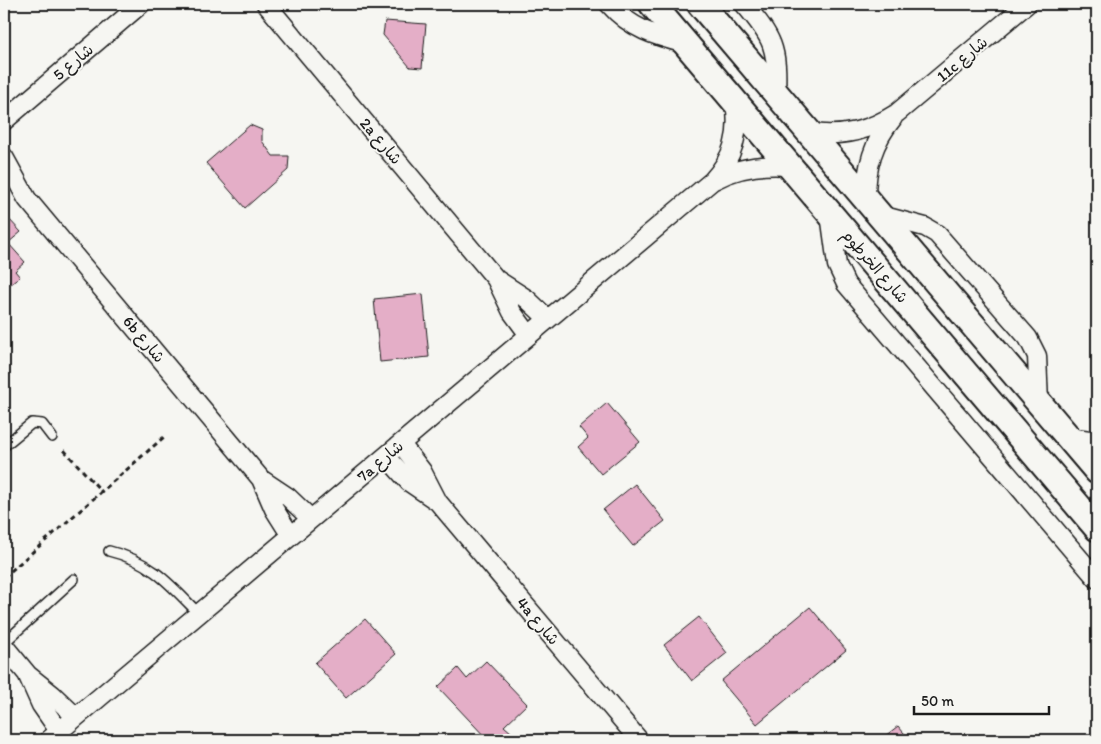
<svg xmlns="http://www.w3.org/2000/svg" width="1101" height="744" viewBox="0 0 1101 744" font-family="Itim,'Playpen Sans Arabic',sans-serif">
<rect width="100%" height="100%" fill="#f6f6f2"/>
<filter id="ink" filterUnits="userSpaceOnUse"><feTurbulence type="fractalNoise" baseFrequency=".02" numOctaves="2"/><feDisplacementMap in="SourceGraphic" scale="10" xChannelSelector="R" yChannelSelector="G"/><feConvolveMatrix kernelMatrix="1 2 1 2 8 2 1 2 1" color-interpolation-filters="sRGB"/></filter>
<g filter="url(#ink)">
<path fill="#e4aec7" stroke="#1c1c1c" d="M 385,21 L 426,24 L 422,68 L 410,67 L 383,35 Z
M 250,125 L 262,130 L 262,141 L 273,156 L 289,156 L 288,170 L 245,208 L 206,163 Z
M 8,218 L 21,232 L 8,243 L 25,262 L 15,271 L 20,277 L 11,284 L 4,276 L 4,221 Z
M 423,294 L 429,357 L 380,362 L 374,299 Z
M 607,403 L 640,442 L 601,474 L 578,447 L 588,438 L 579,427 Z
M 635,484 L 665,521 L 633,546 L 603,510 Z
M 810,607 L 846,650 L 757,724 L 721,681 Z
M 699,617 L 727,653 L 692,681 L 664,645 Z
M 365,619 L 396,654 L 346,698 L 315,663 Z
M 486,661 L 527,704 L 504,726 L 512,733 L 504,740 L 488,740 L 438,687 L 458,668 L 467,679 Z
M 898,726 L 910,740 L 880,740 Z"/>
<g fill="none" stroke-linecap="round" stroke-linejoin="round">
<g stroke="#1c1c1c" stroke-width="12">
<path id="service" d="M 4,446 L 32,423 L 42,424 L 52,437
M 109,551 C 151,561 170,584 199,614
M 4,643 L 74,579"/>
</g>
<g stroke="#1c1c1c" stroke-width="21">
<path id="minor" d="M 266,4 L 496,279 L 527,299 L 548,319
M 609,4 C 631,29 655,36 686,44
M 744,4 C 773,38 778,48 776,93
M 4,121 L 141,4
M 811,133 C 844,137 869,131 897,113 L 1027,4
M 4,157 L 27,199 L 261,479 L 274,509 L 291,536
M 714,180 C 738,167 762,164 788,166
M 866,198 C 866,167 873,142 893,118
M 830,214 L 837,265 L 846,284 L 1097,579
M 880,215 L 925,227 L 937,234 L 1028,338 L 1037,356 L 1039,403
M 496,279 L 512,312 L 529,335
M 1068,437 L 1097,441
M 401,444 L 422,471 L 438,502 L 639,740
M 386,456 L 409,482 L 437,501
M 261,479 L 288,497 L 311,519
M 4,646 L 28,675 L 53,695 L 76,717
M 28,676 L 41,705 L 59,731
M 49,740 L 712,181 C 734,157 740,134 735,102"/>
</g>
<g stroke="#1c1c1c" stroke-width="29">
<path id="secondary" d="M 652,4 L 1097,528
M 700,4 L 1097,471"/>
</g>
<path stroke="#1c1c1c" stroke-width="3" stroke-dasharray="5 4" stroke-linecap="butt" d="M 64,450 L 102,492
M 4,577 L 164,437"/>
<use href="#service" stroke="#f6f6f2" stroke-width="9"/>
<use href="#minor" stroke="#f6f6f2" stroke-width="18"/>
<use href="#secondary" stroke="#f6f6f2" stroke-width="25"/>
</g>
</g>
<g text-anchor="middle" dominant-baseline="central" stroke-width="4" stroke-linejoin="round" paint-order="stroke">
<g font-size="16" fill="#1c1c1c" stroke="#f6f6f2">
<text transform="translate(962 59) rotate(-40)">11c شارع</text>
<text transform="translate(73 62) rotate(-40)">شارع 5</text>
<text transform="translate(381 141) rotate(50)">2a شارع</text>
<text transform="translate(875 266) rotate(49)">شارع الخرطوم</text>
<text transform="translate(144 339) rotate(50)">6b شارع</text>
<text transform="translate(380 461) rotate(-40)">7a شارع</text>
<text transform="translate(538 621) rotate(50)">4a شارع</text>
</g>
</g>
<rect width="1101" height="744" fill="none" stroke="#f6f6f2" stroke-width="20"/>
<rect x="10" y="10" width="1081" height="724" fill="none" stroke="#1c1c1c" stroke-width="2" filter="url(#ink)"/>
<path d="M914 706v8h135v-8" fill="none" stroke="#1c1c1c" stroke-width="2.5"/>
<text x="921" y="706" font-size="15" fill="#1c1c1c" stroke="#f6f6f2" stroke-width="4" paint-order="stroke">50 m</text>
</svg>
